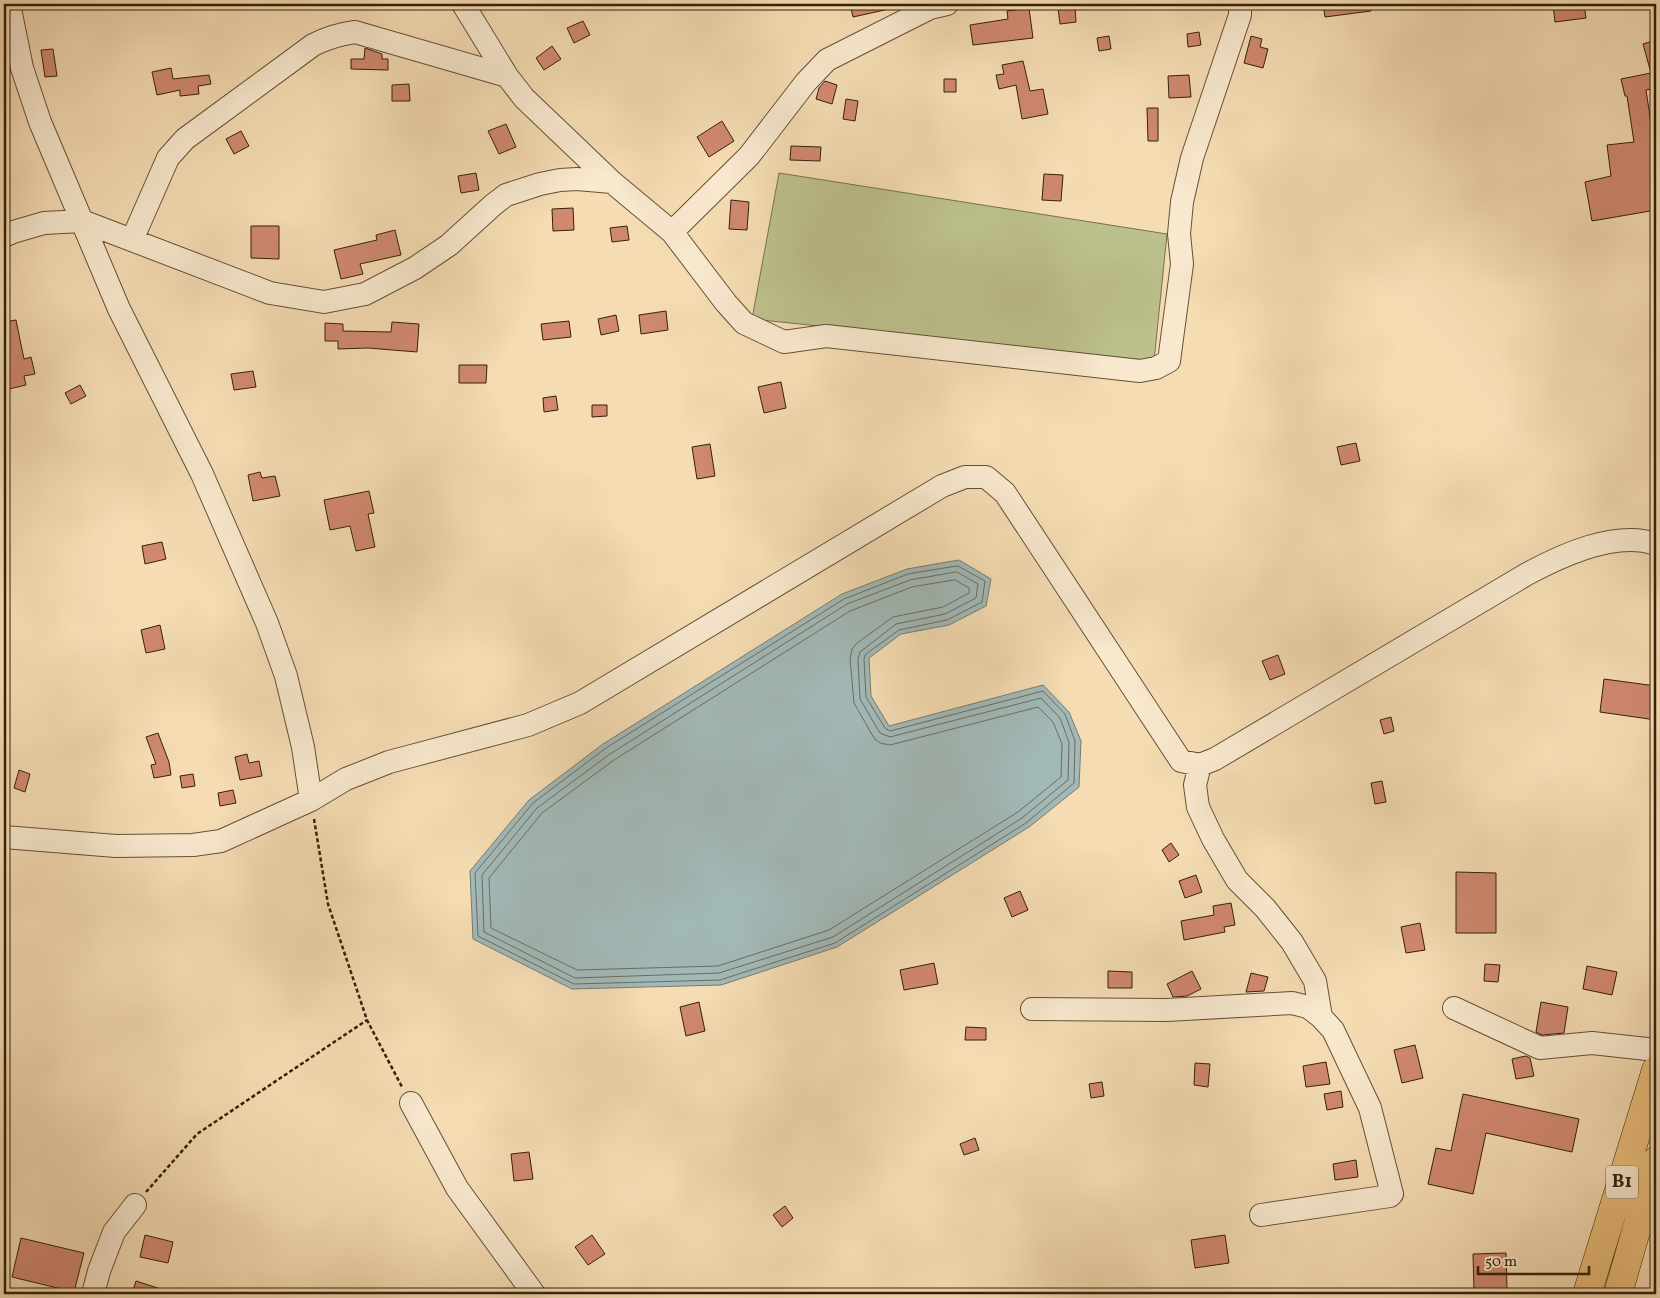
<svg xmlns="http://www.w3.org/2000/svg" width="1660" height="1298" viewBox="0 0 1660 1298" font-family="Vollkorn,serif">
<rect width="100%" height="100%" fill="#f5dcb3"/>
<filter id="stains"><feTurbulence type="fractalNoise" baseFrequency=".004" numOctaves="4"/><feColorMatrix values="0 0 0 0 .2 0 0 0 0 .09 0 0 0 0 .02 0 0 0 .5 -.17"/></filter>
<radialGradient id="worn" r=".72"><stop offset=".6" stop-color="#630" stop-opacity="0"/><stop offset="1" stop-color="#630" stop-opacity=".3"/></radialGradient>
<path fill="#bcc08c" stroke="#78704c" d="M 779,173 L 1167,234 L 1154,361 L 752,319 Z"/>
<path fill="#a2b9b8" stroke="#767c73" d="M 959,560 L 991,579 L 986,606 L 949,625 L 901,634 L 869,658 L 871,696 L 889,726 L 1043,685 L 1069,712 L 1081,741 L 1079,787 L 1029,827 L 837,947 L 721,985 L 572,989 L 473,939 L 470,871 L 529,800 L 603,744 L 842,594 L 907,569 Z"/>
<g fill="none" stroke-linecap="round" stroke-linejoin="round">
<path stroke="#6a6d62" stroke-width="1" d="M 958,566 L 985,581 L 982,602 L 947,620 L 899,630 L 866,654 L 864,659 L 866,697 L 885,728 L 890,731 L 1043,691 L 1065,714 L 1075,741 L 1074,783 L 1026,823 L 835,943 L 720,980 L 574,984 L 478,936 L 475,873 L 533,803 L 606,748 L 844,599 L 908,574 Z
M 957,572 L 978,584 L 976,598 L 945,614 L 896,624 L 860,652 L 858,659 L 860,699 L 880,733 L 890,737 L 1041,698 L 1060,718 L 1069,742 L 1068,780 L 1022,818 L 833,937 L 719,973 L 575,978 L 484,932 L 482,875 L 537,808 L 610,754 L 847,604 L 910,580 Z
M 955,580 L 969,588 L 969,593 L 943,607 L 893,617 L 857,643 L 852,649 L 850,659 L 854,703 L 874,738 L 880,743 L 890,745 L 1038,707 L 1053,722 L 1062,744 L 1061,777 L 1018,812 L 829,930 L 718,966 L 577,970 L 491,928 L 489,878 L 542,813 L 614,760 L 850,611 L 912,587 Z"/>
</g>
<path fill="#d08870" stroke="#33210b" d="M 850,4 L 889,4 L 889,9 L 853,17 Z
M 1323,4 L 1370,4 L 1371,11 L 1325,17 Z
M 1553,4 L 1584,4 L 1586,18 L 1555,22 Z
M 1075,6 L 1076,22 L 1060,24 L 1058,8 Z
M 1029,8 L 1033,38 L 973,45 L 970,25 L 1008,19 L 1007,11 Z
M 583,21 L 590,35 L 574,43 L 567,28 Z
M 1199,32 L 1201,45 L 1188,47 L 1187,34 Z
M 1109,36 L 1111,49 L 1099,51 L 1097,38 Z
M 1251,36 L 1262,39 L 1260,47 L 1268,49 L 1263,68 L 1244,63 Z
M 1656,40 L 1656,88 L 1646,90 L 1656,156 L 1656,210 L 1592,221 L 1585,182 L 1611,176 L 1607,145 L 1634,142 L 1627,96 L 1625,96 L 1621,79 L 1651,73 L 1643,44 Z
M 552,46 L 561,59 L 544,70 L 536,58 Z
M 365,48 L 382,54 L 382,59 L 388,59 L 388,70 L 351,69 L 351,59 L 364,59 Z
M 53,49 L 57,76 L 45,77 L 41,50 Z
M 1023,61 L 1030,91 L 1043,89 L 1048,114 L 1022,119 L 1016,85 L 999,89 L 996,75 L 1004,74 L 1002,65 Z
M 171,68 L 173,79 L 209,75 L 211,84 L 198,86 L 199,94 L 180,96 L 180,90 L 157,95 L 152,72 Z
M 1189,75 L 1191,97 L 1169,98 L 1168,76 Z
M 944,79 L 956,79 L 956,92 L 944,92 Z
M 825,81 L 837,85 L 832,104 L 816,99 L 819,88 Z
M 409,84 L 410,101 L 392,101 L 392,85 Z
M 846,99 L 858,101 L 855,121 L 843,119 Z
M 1147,108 L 1158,108 L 1158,141 L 1148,141 Z
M 722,121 L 734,141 L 709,157 L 697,137 Z
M 506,124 L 516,147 L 499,154 L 488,131 Z
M 241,131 L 249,146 L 234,154 L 226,139 Z
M 791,146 L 821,147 L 820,161 L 790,160 Z
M 476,173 L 479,190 L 461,193 L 458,176 Z
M 1044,174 L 1063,175 L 1061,201 L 1042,200 Z
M 731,200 L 749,202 L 747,230 L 729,229 Z
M 573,208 L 574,230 L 553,231 L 552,209 Z
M 251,226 L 279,226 L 279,259 L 251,258 Z
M 627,226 L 629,240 L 612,242 L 610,228 Z
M 395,230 L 401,255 L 360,264 L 363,274 L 341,279 L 334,250 L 377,240 L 376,235 Z
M 666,311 L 668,330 L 641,334 L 639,315 Z
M 616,315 L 619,331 L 601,335 L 598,319 Z
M 16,320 L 24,359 L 31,357 L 35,374 L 24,376 L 26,385 L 9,389 L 4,364 L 4,322 Z
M 569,321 L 571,337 L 543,340 L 541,324 Z
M 392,322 L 419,324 L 417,352 L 368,348 L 338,349 L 338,341 L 325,341 L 325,323 L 343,324 L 343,331 L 391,332 Z
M 459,365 L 487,365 L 486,383 L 459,383 Z
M 253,371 L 256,387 L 234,390 L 231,374 Z
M 781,382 L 786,408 L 764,413 L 758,387 Z
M 80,385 L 86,396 L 71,404 L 65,393 Z
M 556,396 L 558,410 L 544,412 L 543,398 Z
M 592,405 L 607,405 L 607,416 L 592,417 Z
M 1356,443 L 1360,461 L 1341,465 L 1337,447 Z
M 710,444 L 715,476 L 697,479 L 692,447 Z
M 260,472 L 262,478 L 275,476 L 280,496 L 253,501 L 248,475 Z
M 369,491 L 374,513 L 368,514 L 375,547 L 356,551 L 350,526 L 330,530 L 324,500 Z
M 162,542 L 166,559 L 145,564 L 142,546 Z
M 160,625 L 165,649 L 146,653 L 141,630 Z
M 1278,655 L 1285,674 L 1270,680 L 1262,661 Z
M 1604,679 L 1656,686 L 1656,720 L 1600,712 Z
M 1391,717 L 1394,731 L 1384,734 L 1380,720 Z
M 158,733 L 169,762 L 171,775 L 154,778 L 151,765 L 156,764 L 146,737 Z
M 247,754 L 249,763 L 259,761 L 262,776 L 240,780 L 235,757 Z
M 19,770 L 30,774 L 25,792 L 14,788 Z
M 193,774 L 195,786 L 182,788 L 180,776 Z
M 1382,781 L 1386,802 L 1375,804 L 1371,783 Z
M 233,790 L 236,803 L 220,806 L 218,793 Z
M 1171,843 L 1179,855 L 1169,862 L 1162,850 Z
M 1456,872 L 1496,873 L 1496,933 L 1456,933 Z
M 1196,875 L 1202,892 L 1185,898 L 1179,881 Z
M 1020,891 L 1028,910 L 1012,917 L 1004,898 Z
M 1231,903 L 1235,925 L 1224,927 L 1225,932 L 1184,940 L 1181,921 L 1214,915 L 1213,906 Z
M 1420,923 L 1425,950 L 1406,953 L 1401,927 Z
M 934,963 L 938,984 L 904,990 L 900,970 Z
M 1485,964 L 1500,965 L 1498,982 L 1484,981 Z
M 1587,966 L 1617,972 L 1612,995 L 1583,989 Z
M 1108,971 L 1132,972 L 1132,988 L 1108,988 Z
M 1192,971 L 1201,989 L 1187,996 L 1173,997 L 1167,984 Z
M 1251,973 L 1268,977 L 1264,991 L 1246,992 Z
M 699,1002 L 705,1031 L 686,1036 L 680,1007 Z
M 1541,1002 L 1568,1007 L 1564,1033 L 1542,1035 L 1536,1032 Z
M 966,1027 L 986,1028 L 986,1040 L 965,1040 Z
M 1415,1045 L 1423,1078 L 1402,1083 L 1394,1050 Z
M 1526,1056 L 1530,1058 L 1534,1076 L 1516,1079 L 1512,1059 Z
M 1326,1062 L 1330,1084 L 1306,1087 L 1303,1066 Z
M 1195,1063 L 1210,1064 L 1208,1087 L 1194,1085 Z
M 1102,1082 L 1104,1096 L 1091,1098 L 1089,1084 Z
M 1341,1091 L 1343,1107 L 1327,1110 L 1324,1094 Z
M 1463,1094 L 1579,1119 L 1572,1152 L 1486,1133 L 1473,1194 L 1428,1184 L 1436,1148 L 1451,1151 Z
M 975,1138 L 979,1150 L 964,1155 L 960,1144 Z
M 529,1152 L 533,1179 L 514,1181 L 511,1154 Z
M 1356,1160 L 1358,1177 L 1335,1180 L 1333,1164 Z
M 785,1206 L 793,1218 L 782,1227 L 773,1215 Z
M 145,1235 L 173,1242 L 168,1263 L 140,1257 Z
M 592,1235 L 605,1254 L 588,1265 L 575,1247 Z
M 1225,1235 L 1229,1263 L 1195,1268 L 1191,1240 Z
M 21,1238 L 84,1253 L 74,1292 L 12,1277 Z
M 1506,1253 L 1507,1289 L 1474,1290 L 1473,1254 Z
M 136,1281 L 170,1292 L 169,1294 L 132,1294 Z"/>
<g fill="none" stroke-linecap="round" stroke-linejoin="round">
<g stroke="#645035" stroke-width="24">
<path id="minor" d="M 9,4 L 22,68 L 40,122 L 119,309 L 202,474 L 267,623 L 286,676 L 303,747 L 311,800
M 463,4 L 507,76 L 524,98 L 612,182 L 672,232 L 726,303 L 744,323 L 784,342 L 826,336 L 1140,371 L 1156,368 L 1169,361 L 1182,264 L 1179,234 L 1182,202 L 1192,158 L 1240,15 L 1240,4
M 672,232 L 749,156 L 806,82 L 827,60 L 930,8 L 947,4
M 4,236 L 13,232 L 44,223 L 82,221 L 270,293 L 324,302 L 365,294 L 415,268 L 449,245 L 493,205 L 506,195 L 540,184 L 560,180 L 577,179 L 612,182
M 132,240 L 168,158 L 185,139 L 313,45 C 327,38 339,34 355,32 L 507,76
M 1200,765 L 1195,785 L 1198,807 L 1213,839 L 1237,880 L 1265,908 L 1292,942 L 1315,981 L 1321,1017
M 4,837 L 116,846 L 193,845 L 221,841 L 311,800 L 346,779 L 389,762 L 528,725 L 580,703 L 942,486 L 965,477 L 986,477 L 1005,493 L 1181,761 L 1200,765 L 1215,759 L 1527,574 C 1562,555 1616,530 1656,544
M 1454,1008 L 1540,1048 L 1592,1043 L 1656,1050
M 1032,1009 L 1167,1010 L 1292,1003 L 1308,1007 L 1321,1017 L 1333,1030 L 1370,1108 L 1392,1194 L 1390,1196 L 1261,1215
M 411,1103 L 457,1188 L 534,1294
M 93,1294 L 99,1271 L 114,1232 L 135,1205"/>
</g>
<g stroke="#33210b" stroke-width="29">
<path id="major" d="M 1587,1294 L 1656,1070
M 1618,1294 L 1656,1161"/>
</g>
<path stroke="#33210b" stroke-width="2.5" stroke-dasharray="4 2.5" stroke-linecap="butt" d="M 314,819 L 328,904 L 367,1020 L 402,1087
M 146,1192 L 197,1134 L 367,1020"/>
<use href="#minor" stroke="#f8e8ce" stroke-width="22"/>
<use href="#major" stroke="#eabe7a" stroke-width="28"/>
</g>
<g text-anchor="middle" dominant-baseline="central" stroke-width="4.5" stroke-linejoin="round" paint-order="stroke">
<rect fill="#f8e8ce" stroke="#6e5d46" stroke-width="1" x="1606" y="1165.5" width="32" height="33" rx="4"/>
<g font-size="19" font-weight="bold" fill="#33210b">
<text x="1622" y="1182">B1</text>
</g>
</g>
<rect width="1660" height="1298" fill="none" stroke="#f5dcb3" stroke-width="20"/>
<rect x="5" y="5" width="1650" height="1288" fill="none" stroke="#33210b" stroke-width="2.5"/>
<rect x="10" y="10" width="1640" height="1278" fill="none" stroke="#33210b"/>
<path d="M1478 1266v8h111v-8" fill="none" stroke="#33210b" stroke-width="2.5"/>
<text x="1485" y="1266" font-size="15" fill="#33210b" stroke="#f8e8ce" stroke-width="4" paint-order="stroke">50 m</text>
<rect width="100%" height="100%" filter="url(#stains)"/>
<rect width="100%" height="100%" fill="url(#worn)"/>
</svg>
